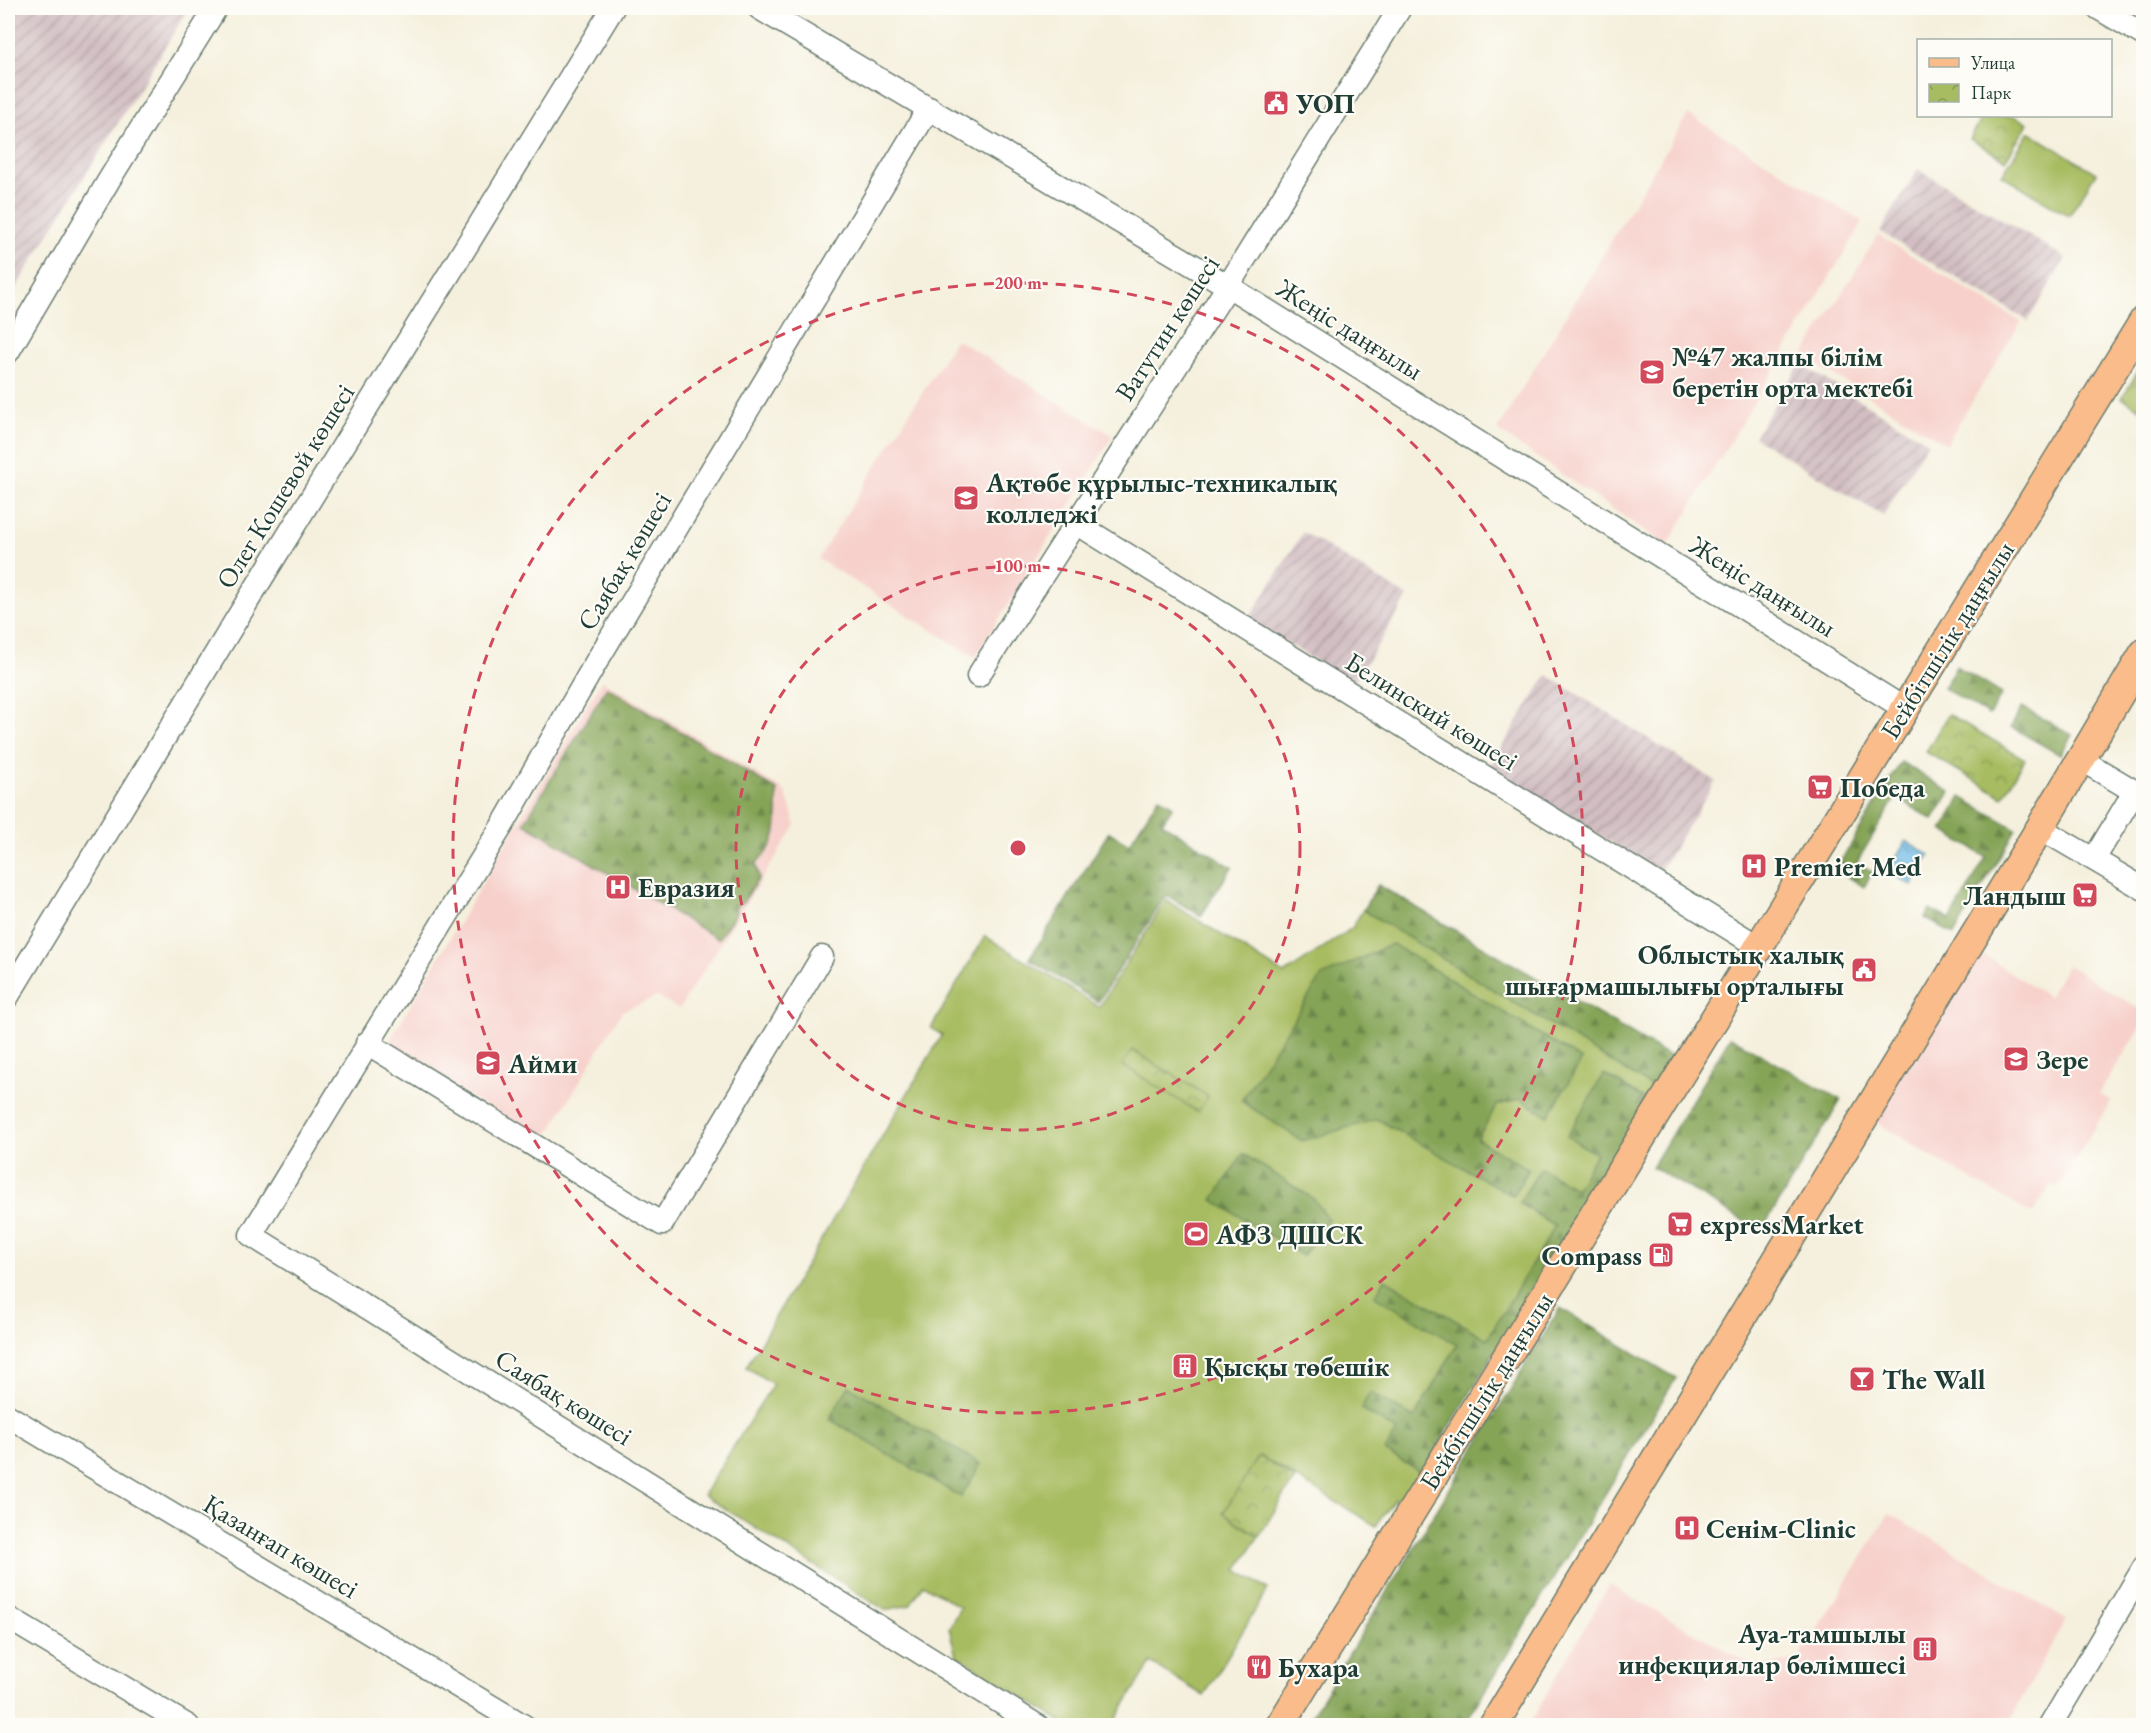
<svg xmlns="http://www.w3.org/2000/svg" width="2151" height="1733" viewBox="0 0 2151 1733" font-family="'EB Garamond',serif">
<defs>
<pattern id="industrial-furrows" width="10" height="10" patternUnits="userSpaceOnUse" patternTransform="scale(1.5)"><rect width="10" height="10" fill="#d2bec2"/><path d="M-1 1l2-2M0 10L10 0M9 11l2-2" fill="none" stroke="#aa9c9e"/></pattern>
<pattern id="forest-firs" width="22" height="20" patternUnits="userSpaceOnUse" patternTransform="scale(1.5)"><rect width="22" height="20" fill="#85a457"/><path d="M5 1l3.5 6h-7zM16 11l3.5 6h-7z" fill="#6c8749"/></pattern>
<pattern id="park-crowns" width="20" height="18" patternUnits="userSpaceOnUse" patternTransform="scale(1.5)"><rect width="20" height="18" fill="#a7bc61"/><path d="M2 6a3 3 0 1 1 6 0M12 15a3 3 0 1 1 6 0" fill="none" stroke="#879a51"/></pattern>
<pattern id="water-waves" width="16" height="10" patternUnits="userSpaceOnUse" patternTransform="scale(1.5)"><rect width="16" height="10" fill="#6cb9e6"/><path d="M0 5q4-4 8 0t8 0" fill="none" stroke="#5898bb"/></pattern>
</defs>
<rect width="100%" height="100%" fill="#fdfcf7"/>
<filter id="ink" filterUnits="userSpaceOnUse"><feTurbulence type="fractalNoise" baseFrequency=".0167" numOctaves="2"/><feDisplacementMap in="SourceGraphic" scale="12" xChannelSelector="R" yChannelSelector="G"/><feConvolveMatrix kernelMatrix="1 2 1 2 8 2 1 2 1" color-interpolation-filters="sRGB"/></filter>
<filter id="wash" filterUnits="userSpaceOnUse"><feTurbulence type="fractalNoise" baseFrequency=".008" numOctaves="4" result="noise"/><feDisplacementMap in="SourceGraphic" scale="24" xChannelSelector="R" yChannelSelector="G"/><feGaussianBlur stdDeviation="1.35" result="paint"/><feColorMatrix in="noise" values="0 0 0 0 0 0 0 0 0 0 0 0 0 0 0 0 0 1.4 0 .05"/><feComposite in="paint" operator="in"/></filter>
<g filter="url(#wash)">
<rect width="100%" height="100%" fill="#f5f0dd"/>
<path fill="#f7d0cb" d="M 1688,114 L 1863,222 L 1667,546 L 1497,430 Z
M 1878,235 L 2021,322 L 1946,444 L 1803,356 Z
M 956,339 L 1113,436 L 975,657 L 818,559 Z
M 602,680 L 785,791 L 796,825 L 679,1009 L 657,997 L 622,1011 L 544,1141 L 386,1047 Z
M 1984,955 L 2048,997 L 2067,965 L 2143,1011 L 2143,1024 L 2099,1094 L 2111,1101 L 2058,1188 L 2051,1185 L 2032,1214 L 1929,1155 L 1872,1119 L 1971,965 Z
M 1889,1513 L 2066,1619 L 2007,1725 L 1529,1725 L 1609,1585 L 1757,1668 L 1799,1659 Z"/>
<path fill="url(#industrial-furrows)" d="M 15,8 L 189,8 L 8,300 L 8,19 Z
M 1918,169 L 2066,258 L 2028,321 L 1880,232 Z
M 1800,364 L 1928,442 L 1883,516 L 1754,437 Z
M 1303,532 L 1408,597 L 1353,684 L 1249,619 Z
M 1547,675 L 1716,781 L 1659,872 L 1489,767 Z"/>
<path fill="#a7bc61" stroke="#637c4a" stroke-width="1.5" d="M 2029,132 L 2096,173 L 2069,216 L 2002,175 Z
M 1378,885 L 1671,1057 L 1409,1494 L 1394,1500 L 1376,1526 L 1260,1456 L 1223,1513 L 1259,1536 L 1237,1570 L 1268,1589 L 1204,1696 L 1151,1663 L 1112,1725 L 1066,1725 L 956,1655 L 949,1628 L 960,1607 L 923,1584 L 910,1605 L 885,1610 L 703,1495 L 773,1384 L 746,1367 L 942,1035 L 931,1028 L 985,936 L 1099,1007 L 1166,900 L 1284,974 L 1352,928 Z"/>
<path fill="url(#forest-firs)" stroke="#527046" stroke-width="1.5" d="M 1956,666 L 2002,694 L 1989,715 L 1943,688 Z
M 607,687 L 777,790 C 777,820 782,842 756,863 L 759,878 L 744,901 L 736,907 L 736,913 L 718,939 L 524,823 Z
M 2022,707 L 2072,735 L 2060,755 L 2011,727 Z
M 1901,762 L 1950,792 L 1933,820 L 1896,797 L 1857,862 L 1873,872 L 1864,887 L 1836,869 Z
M 1159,797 L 1173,806 L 1162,823 L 1232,867 L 1201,916 L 1166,895 L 1098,1002 L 1029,959 L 1109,832 L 1129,844 Z
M 1961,797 L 2016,829 L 1954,935 L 1925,918 L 1930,909 L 1950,920 L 1986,857 L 1942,830 Z
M 1378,885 L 1671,1057 L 1654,1088 L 1363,910 Z
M 1392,944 L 1582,1060 L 1548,1116 L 1520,1099 L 1497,1105 L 1477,1139 L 1529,1169 L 1513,1196 L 1377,1119 L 1302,1141 L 1241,1101 L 1322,976 Z
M 1730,1037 L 1841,1100 L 1761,1231 L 1652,1167 Z
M 1604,1074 L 1647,1100 L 1422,1473 L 1385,1451 L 1397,1431 L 1361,1409 L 1370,1392 L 1414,1418 L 1457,1345 L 1375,1296 L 1385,1279 L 1487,1339 L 1555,1226 L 1519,1203 L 1541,1168 L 1576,1189 L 1596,1154 L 1567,1136 Z
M 1243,1154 L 1314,1199 L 1328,1219 L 1303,1256 L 1213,1200 Z
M 1560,1308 L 1676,1378 L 1464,1725 L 1323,1725 L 1310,1718 Z
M 849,1386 L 981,1464 L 961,1497 L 829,1419 Z"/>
<path fill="url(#park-crowns)" stroke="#637c4a" stroke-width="1.5" d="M 1983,116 L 2014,116 L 2028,123 L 2006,160 L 1970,139 Z
M 2143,363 L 2143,411 L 2122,398 Z
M 1948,714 L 2025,759 L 2003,797 L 1926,752 Z
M 1132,1050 L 1208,1096 L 1198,1112 L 1122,1065 Z
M 1259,1456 L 1295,1479 L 1259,1536 L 1223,1513 Z"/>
<path fill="url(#water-waves)" stroke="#467b8d" stroke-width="1.5" d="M 1906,841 L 1930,855 L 1912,886 L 1888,871 Z"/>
</g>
<g filter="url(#ink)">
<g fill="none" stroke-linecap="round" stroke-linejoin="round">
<g stroke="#6a7c6f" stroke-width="25">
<path id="minor" d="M 759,8 L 1228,286 L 1905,709
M 2098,8 L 2144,35
M 929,108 L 595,664 L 505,821 L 251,1235 L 1038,1726
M 8,352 L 109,180 L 216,8
M 1076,523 L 1759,947
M 978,676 L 1228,286 L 1400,8
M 2080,759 L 2144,797
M 2040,828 L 2144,889
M 2094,859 L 2134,792
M 8,996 L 236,620 L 613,8
M 367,1043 L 662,1224 L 822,957
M 8,1416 L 524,1726
M 8,1618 L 188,1726
M 2050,1726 L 2144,1567"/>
</g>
<g stroke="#6a7c6f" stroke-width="31">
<path id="major" d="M 1284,1726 L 1281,1724 L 2144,320
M 1493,1726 L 2040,828 L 2144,653"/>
</g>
<use href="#minor" stroke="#fff" stroke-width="22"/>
<use href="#major" stroke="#f9bc8a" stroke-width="28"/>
</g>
</g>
<g fill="none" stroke="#d1495b" stroke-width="3" stroke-dasharray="10 8">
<circle cx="1018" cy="848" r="282"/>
<circle cx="1018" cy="848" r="565"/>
</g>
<defs>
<g id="civic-square" transform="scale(1.35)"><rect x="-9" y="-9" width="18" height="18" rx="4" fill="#d1495b" stroke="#fdfcf7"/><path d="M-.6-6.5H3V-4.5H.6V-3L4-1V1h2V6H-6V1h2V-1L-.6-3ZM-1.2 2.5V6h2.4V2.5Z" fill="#fff"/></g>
<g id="school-square" transform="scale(1.35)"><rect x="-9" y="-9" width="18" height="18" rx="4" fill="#d1495b" stroke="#fdfcf7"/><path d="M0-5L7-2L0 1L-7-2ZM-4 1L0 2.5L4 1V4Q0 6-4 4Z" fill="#fff"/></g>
<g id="university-square" transform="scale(1.35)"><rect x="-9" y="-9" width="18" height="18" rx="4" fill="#d1495b" stroke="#fdfcf7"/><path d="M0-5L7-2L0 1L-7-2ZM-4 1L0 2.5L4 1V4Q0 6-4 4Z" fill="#fff"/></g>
<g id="supermarket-square" transform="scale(1.35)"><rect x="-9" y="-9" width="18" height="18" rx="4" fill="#d1495b" stroke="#fdfcf7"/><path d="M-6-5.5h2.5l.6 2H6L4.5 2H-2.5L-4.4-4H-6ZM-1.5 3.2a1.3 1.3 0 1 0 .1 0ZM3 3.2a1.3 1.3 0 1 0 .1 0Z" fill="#fff"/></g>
<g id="hospital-square" transform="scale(1.35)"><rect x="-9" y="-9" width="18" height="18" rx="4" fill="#d1495b" stroke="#fdfcf7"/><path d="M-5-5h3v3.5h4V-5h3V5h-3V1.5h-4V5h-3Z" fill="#fff"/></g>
<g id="stadium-square" transform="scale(1.35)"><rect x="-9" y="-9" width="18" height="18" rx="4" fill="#d1495b" stroke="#fdfcf7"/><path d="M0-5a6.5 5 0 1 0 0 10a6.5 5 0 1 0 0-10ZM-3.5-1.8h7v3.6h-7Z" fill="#fff"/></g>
<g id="fuel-square" transform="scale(1.35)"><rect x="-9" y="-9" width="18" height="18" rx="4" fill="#d1495b" stroke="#fdfcf7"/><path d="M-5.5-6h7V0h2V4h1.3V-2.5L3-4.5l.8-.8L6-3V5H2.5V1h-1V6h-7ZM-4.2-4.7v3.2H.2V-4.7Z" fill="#fff"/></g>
<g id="building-square" transform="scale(1.35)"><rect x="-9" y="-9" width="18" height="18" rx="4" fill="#d1495b" stroke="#fdfcf7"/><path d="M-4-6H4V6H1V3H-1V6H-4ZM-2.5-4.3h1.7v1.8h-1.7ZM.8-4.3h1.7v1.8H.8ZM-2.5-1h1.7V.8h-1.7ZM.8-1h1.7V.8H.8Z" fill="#fff"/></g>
<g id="bar-square" transform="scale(1.35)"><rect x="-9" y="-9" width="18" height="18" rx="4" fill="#d1495b" stroke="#fdfcf7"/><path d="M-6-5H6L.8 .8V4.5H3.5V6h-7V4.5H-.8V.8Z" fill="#fff"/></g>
<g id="restaurant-square" transform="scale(1.35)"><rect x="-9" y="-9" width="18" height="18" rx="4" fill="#d1495b" stroke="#fdfcf7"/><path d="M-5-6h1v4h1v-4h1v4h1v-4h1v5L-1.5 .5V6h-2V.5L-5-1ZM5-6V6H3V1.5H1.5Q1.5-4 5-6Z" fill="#fff"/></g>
</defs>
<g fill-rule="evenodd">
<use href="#civic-square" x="1276" y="103"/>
<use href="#school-square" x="1652" y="372"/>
<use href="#university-square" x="966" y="498"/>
<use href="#supermarket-square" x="1820" y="787"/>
<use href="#hospital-square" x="1754" y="866"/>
<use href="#hospital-square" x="618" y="887"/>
<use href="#supermarket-square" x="2085" y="895"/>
<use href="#civic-square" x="1864" y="970"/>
<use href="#school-square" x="2016" y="1059"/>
<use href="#school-square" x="488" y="1063"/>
<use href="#supermarket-square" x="1680" y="1224"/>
<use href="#stadium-square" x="1196" y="1234"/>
<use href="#fuel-square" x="1661" y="1255"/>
<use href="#building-square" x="1185" y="1366"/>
<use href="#bar-square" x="1862" y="1379"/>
<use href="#hospital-square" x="1687" y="1528"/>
<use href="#building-square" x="1925" y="1649"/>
<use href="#restaurant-square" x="1259" y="1667"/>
</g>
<g text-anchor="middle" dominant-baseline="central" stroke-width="4.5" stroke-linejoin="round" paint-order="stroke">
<g font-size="27" font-weight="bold" fill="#1f3d34" stroke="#fdfcf7" text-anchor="start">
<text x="1296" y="103">УОП</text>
<text x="1672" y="356">№47 жалпы білім<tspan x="1672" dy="31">беретін орта мектебі</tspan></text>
<text x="986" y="482">Ақтөбе құрылыс-техникалық<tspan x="986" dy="31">колледжі</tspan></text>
<text x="1840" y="787">Победа</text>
<text x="1774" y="866">Premier Med</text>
<text x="638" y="887">Евразия</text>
<text x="2066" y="895" text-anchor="end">Ландыш</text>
<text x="1844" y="954" text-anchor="end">Облыстық халық<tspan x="1844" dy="31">шығармашылығы орталығы</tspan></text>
<text x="2036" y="1059">Зере</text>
<text x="508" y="1063">Айми</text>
<text x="1700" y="1224">expressMarket</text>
<text x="1216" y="1234">АФЗ ДШСК</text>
<text x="1642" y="1255" text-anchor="end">Compass</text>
<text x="1204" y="1366">Қысқы төбешік</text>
<text x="1882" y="1379">The Wall</text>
<text x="1706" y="1528">Сенім-Clinic</text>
<text x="1906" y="1633" text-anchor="end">Ауа-тамшылы<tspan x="1906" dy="31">инфекциялар бөлімшесі</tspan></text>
<text x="1278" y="1667">Бухара</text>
</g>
<g font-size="27" fill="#1f3d34" stroke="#fdfcf7">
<text transform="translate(1167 328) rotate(-57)">Ватутин көшесі</text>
<text transform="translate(1350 329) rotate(32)">Жеңіс даңғылы</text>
<text transform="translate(285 486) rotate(-58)">Олег Кошевой көшесі</text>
<text transform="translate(624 561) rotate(-59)">Саябақ көшесі</text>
<text transform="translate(1763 586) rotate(32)">Жеңіс даңғылы</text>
<text transform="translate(1947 640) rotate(-58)">Бейбітшілік даңғылы</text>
<text transform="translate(1432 711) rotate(32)">Белинский көшесі</text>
<text transform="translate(1486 1391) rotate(-58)">Бейбітшілік даңғылы</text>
<text transform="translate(564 1397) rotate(32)">Саябақ көшесі</text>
<text transform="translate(281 1546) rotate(31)">Қазанғап көшесі</text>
</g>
</g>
<circle cx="1018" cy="848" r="9" fill="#d1495b" stroke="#fdfcf7" stroke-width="3"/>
<g font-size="18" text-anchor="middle" font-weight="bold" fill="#d1495b" stroke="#fdfcf7" stroke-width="4.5" stroke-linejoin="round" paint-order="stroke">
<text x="1018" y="289">200 m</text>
<text x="1018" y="572">100 m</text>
</g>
<rect width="2151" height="1733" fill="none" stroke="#fdfcf7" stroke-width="30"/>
<rect x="1917" y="39" width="195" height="78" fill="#fdfcf7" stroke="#a4b0a9" stroke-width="1.5"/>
<rect x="1929" y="58" width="30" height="9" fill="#f9bc8a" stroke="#a4b0a9" stroke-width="1.5"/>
<text x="1971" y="69" font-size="18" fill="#1f3d34">Улица</text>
<rect x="1929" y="84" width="30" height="18" fill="url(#park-crowns)" stroke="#a4b0a9" stroke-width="1.5"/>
<text x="1971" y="99" font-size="18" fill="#1f3d34">Парк</text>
</svg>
